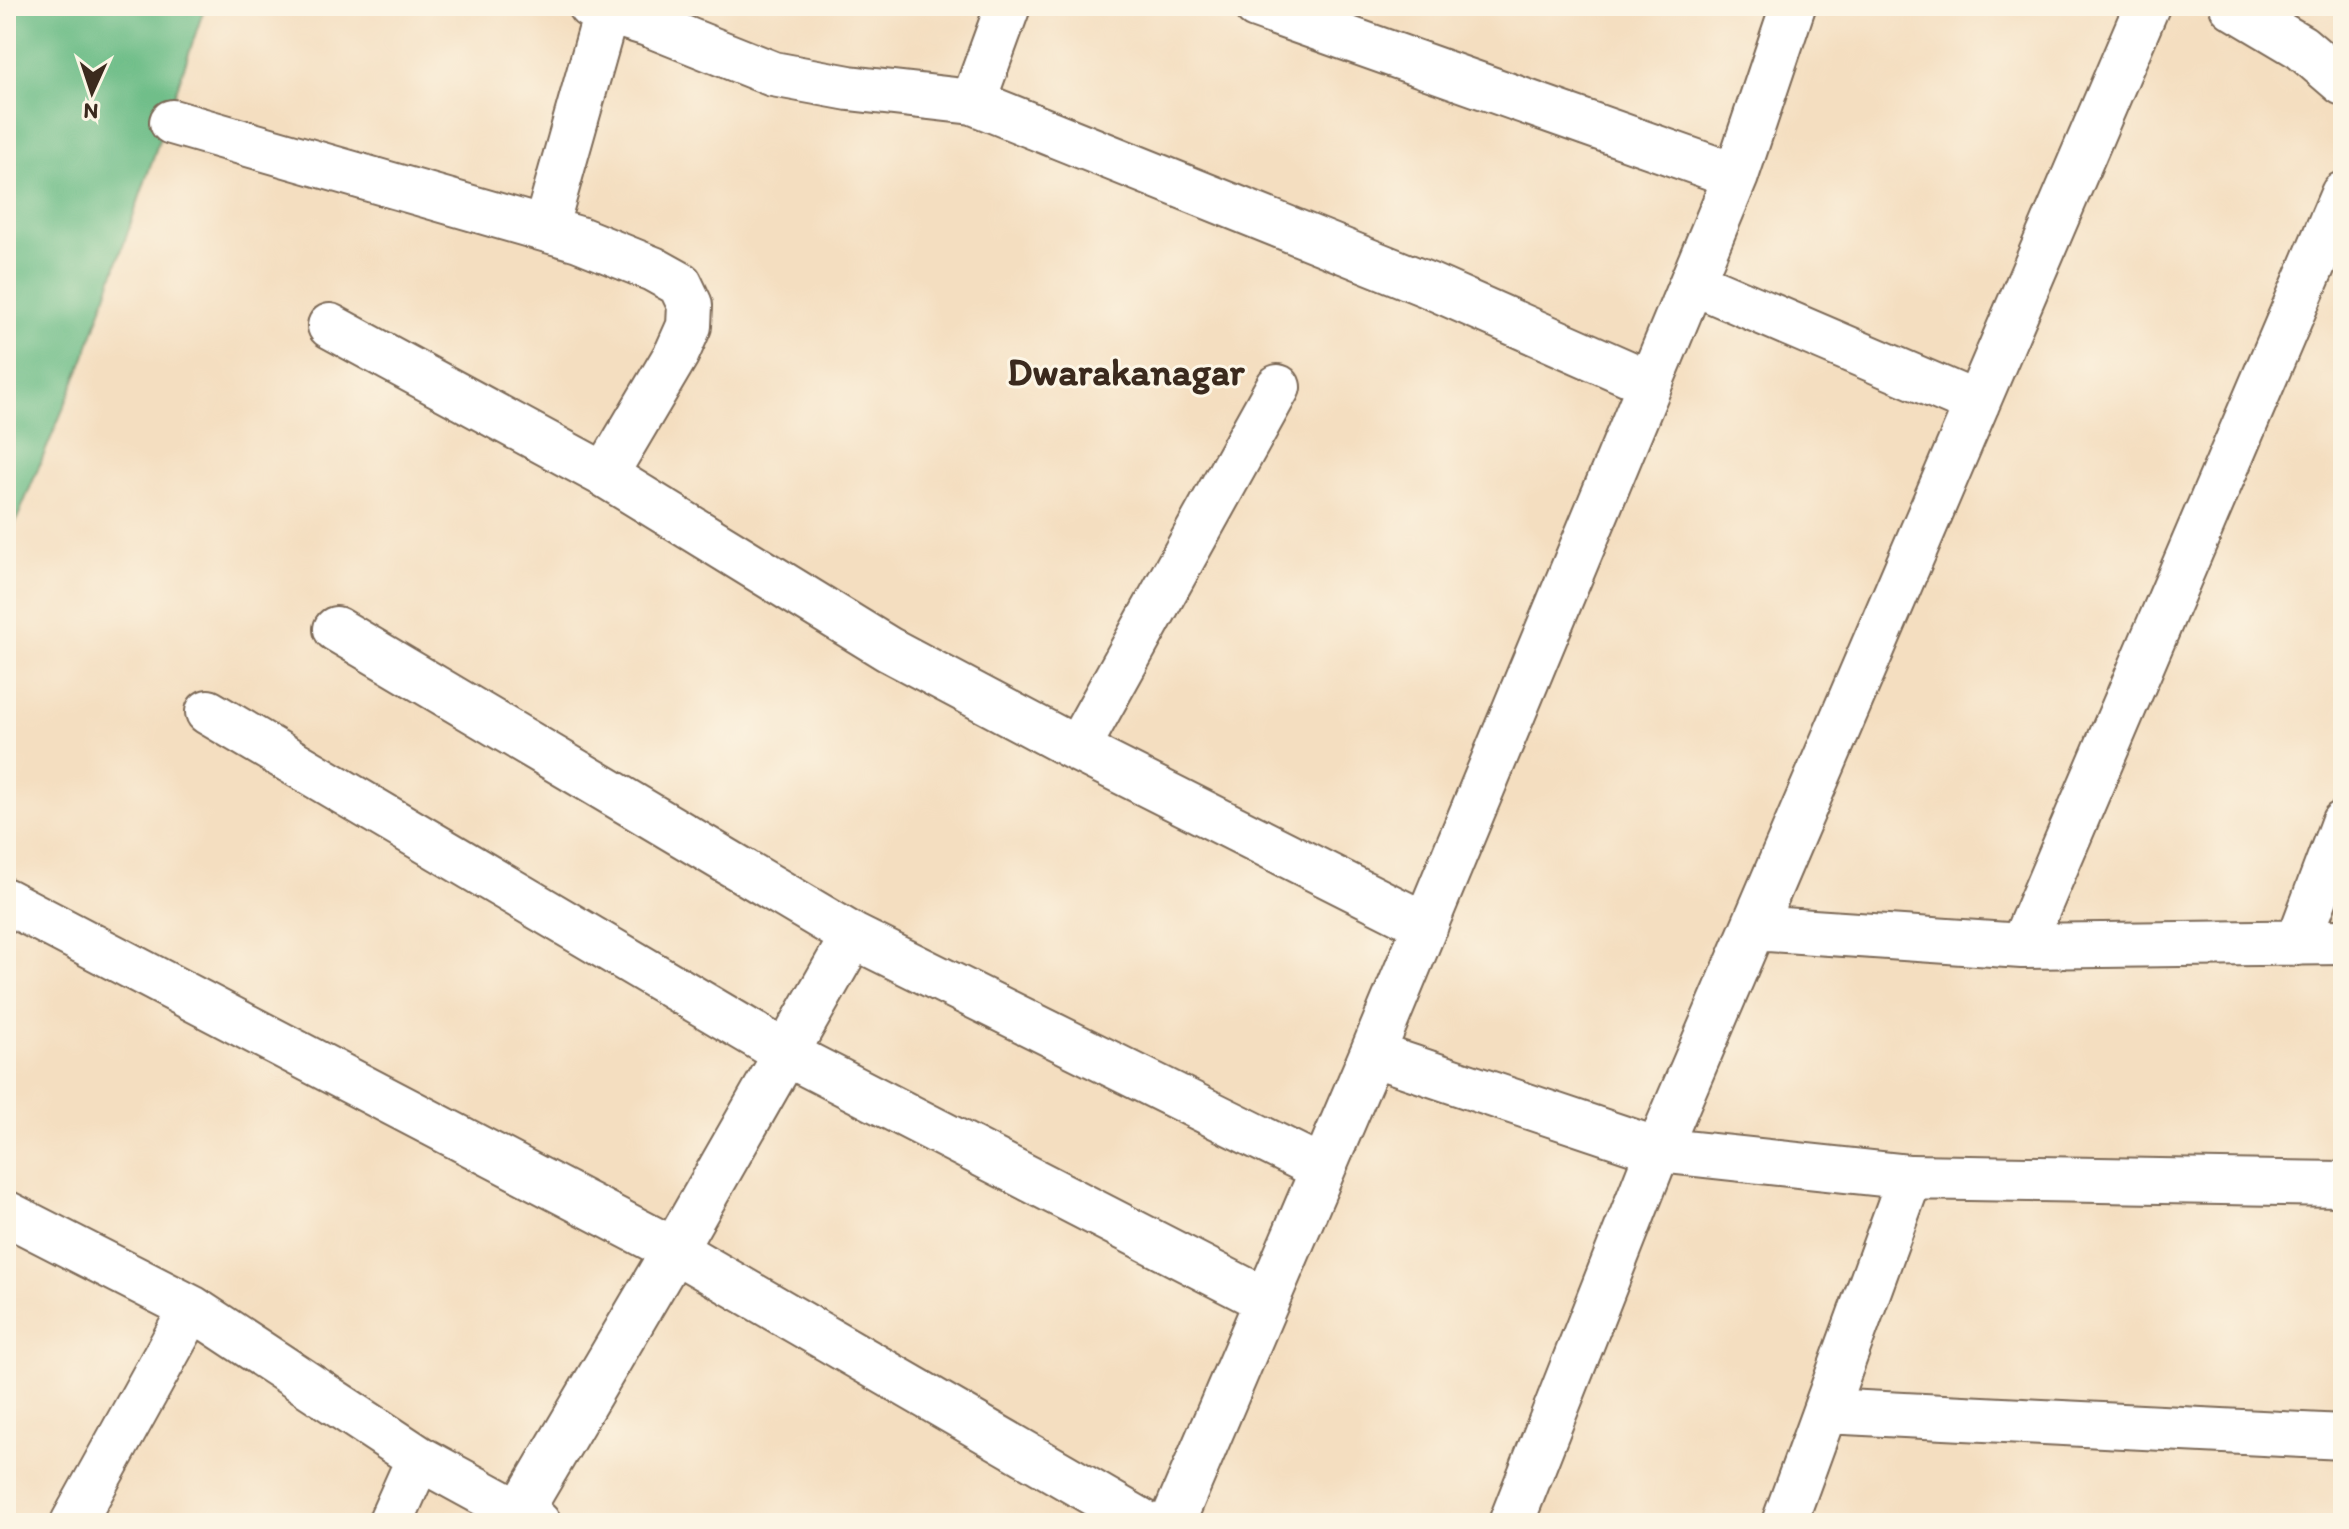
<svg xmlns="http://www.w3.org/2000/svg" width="2349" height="1529" viewBox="0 0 2349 1529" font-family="Itim,sans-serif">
<rect width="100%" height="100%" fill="#fcf5e5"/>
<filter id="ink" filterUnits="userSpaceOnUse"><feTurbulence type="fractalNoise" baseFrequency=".0125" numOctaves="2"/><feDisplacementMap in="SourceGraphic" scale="16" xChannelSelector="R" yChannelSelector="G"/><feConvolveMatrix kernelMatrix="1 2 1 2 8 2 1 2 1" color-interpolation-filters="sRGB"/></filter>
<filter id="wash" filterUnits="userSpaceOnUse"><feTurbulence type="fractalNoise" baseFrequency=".006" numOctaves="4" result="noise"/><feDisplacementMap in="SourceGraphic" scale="32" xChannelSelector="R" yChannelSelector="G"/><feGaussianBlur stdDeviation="1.8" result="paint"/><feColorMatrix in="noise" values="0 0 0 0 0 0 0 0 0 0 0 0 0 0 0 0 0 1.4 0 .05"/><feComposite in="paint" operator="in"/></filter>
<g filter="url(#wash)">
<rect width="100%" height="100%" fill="#f4dec0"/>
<path fill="#6fbe89" stroke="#557454" stroke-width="2" d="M 6,6 L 205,6 L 85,357 L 6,545 Z"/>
</g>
<g filter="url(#ink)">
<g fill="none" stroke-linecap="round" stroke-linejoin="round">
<g stroke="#7c6957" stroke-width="48">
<path id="minor" d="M 590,6 L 648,24 L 773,74 L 849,88 L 973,102 L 1428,285 L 1650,383
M 1256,6 L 1736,176
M 2232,6 L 2301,47 L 2343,83
M 973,102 L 1008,6
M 172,122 L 579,239 L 653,269 L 680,284 L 690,305 L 689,326 L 677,353 L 605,475
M 545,229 L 608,6
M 1692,282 L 1977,404
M 330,326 L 605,475 L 888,649 L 1077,749 L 1426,925
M 336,629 L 853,936 L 1323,1169
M 208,712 L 787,1054 L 1267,1301
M 1077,749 L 1278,387
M 6,901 L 674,1250 L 1145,1523
M 1753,928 L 2022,946 L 2343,942
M 2298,943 L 2343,823
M 2022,946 L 2343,194
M 1372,1054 L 1658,1150 L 1910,1177 L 2343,1184
M 6,1213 L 192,1308 L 419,1458 L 538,1523
M 1825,1411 L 2343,1437
M 520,1512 L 674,1250 L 853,936
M 73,1523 L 192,1308
M 390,1523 L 419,1458
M 1172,1523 L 1372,1054 L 1692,282 L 1736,176 L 1793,6
M 1511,1523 L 1658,1150 L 2147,6
M 1784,1523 L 1910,1177"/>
</g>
<use href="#minor" stroke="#fff" stroke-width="44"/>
</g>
</g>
<g text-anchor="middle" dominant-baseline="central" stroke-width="6" stroke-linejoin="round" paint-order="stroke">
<g font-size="38" font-weight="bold" fill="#3b2a1e" stroke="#fcf5e5">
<text x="1126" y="372">Dwarakanagar</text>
</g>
</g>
<rect width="2349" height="1529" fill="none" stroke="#fcf5e5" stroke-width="32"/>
<g transform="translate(92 92) rotate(183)" stroke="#fcf5e5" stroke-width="6" paint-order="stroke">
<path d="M0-6L14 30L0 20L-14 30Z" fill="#3b2a1e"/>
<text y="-12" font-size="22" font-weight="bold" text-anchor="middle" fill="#3b2a1e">N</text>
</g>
</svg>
